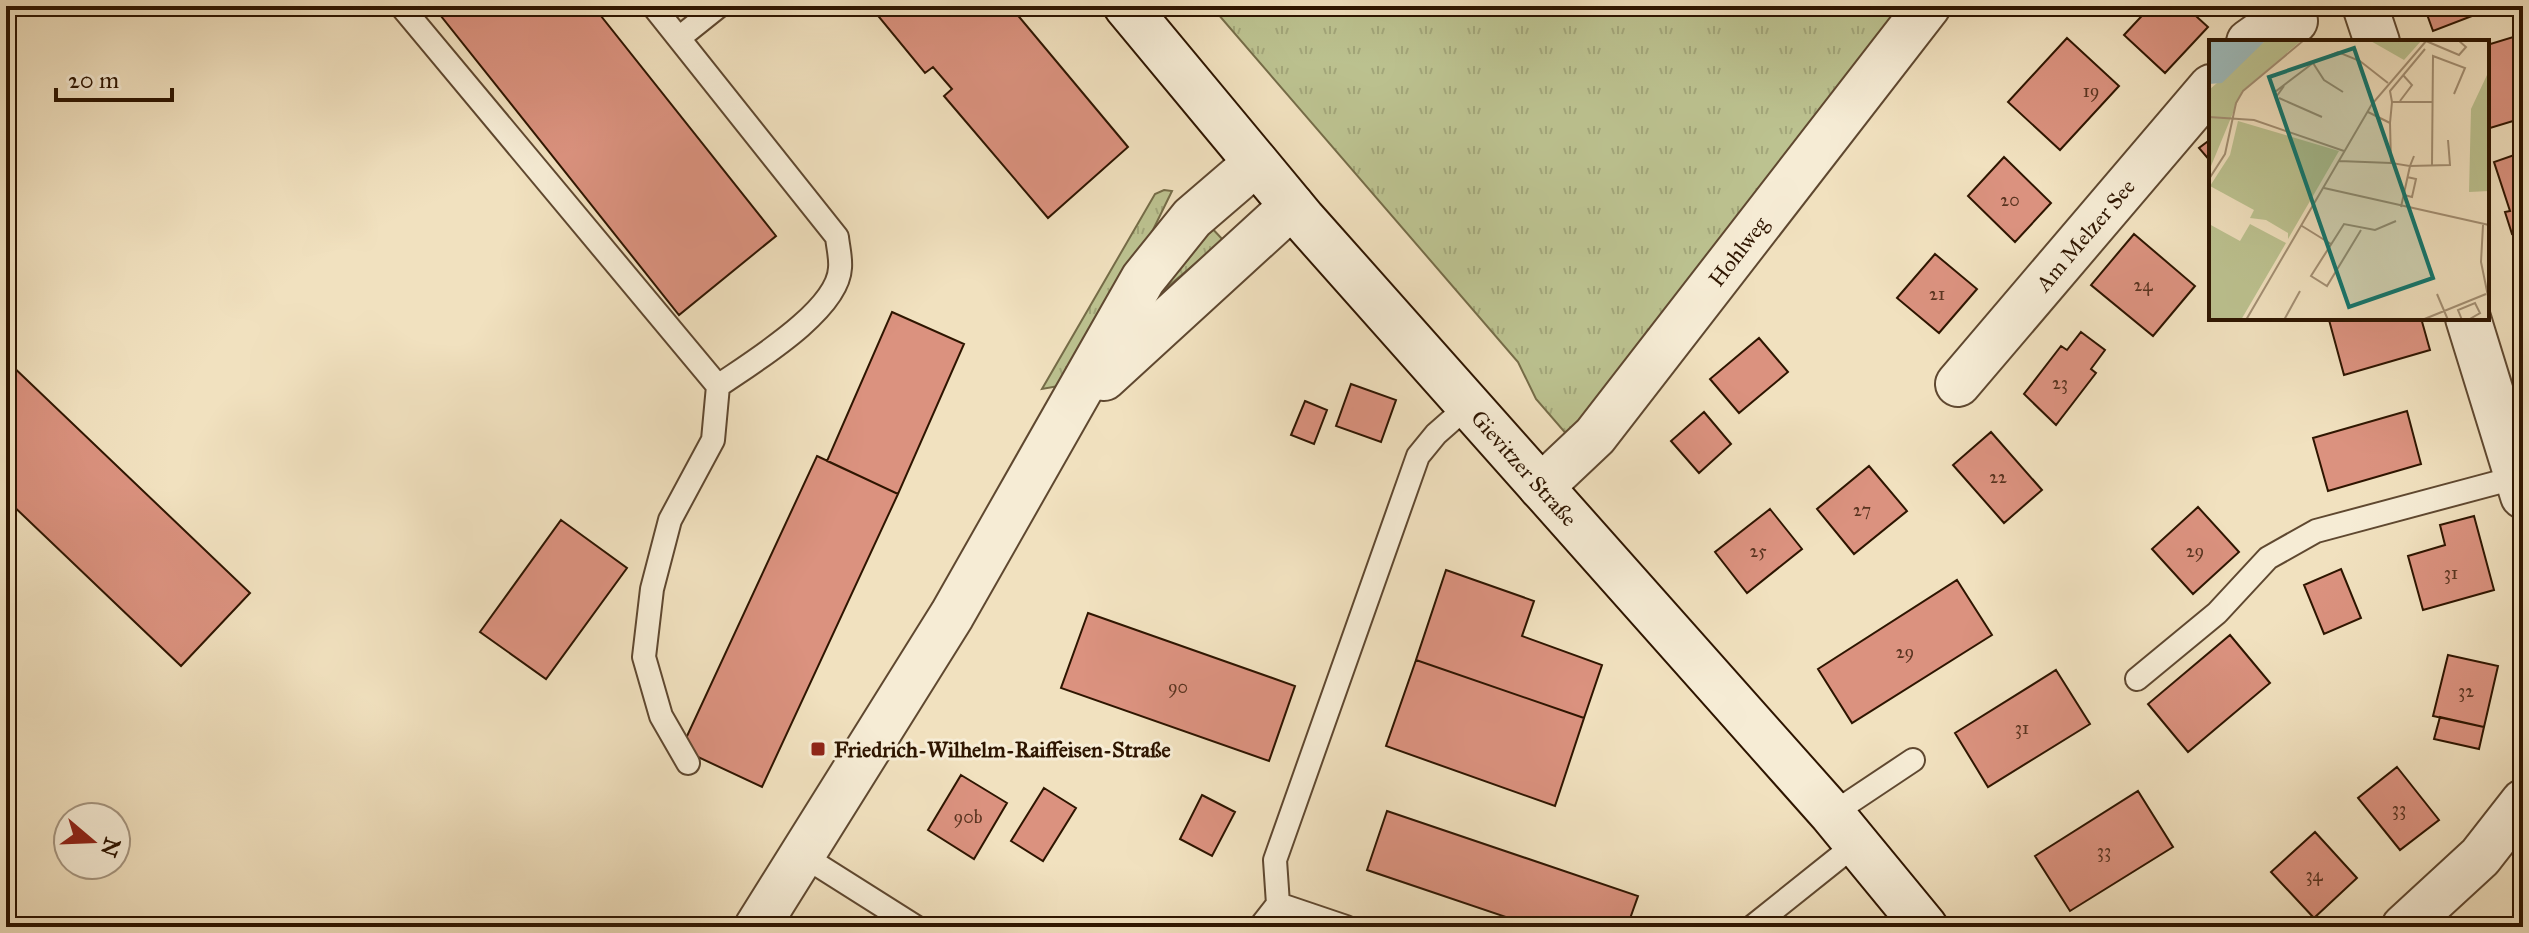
<svg xmlns="http://www.w3.org/2000/svg" width="2529" height="933" viewBox="0 0 2529 933" font-family="'IM FELL Great Primer',serif">
<defs>
<pattern id="grass-tufts" width="24" height="20" patternUnits="userSpaceOnUse" patternTransform="scale(2)"><rect width="24" height="20" fill="#bcc290"/><path d="M3 7l-1-3M5 7V3M7 7l1-3M15 17l-1-3M17 17v-4M19 17l1-3" fill="none" stroke="#a2a67a"/></pattern>
</defs>
<rect width="100%" height="100%" fill="#f1e1bf"/>
<filter id="stains"><feTurbulence type="fractalNoise" baseFrequency=".0025" numOctaves="4"/><feColorMatrix values="0 0 0 0 .2 0 0 0 0 .09 0 0 0 0 .02 0 0 0 .5 -.17"/></filter>
<radialGradient id="worn" r=".72"><stop offset=".6" stop-color="#630" stop-opacity="0"/><stop offset="1" stop-color="#630" stop-opacity=".3"/></radialGradient>
<path fill="url(#grass-tufts)" stroke="#756c48" stroke-width="2" d="M 1211,6 L 1907,6 L 1568,436 L 1536,399 L 1518,362 Z
M 1164,190 L 1172,191 L 1150,236 L 1064,385 L 1042,389 L 1155,194 Z
M 1208,224 L 1223,240 L 1158,295 Z"/>
<path fill="#db927f" stroke="#2e1500" stroke-width="2" d="M 433,6 L 593,6 L 776,236 L 679,315 Z
M 870,6 L 1010,6 L 1128,147 L 1048,218 L 944,96 L 952,89 L 933,67 L 925,73 Z
M 2151,6 L 2185,6 L 2208,27 L 2165,73 L 2124,35 Z
M 2424,6 L 2498,6 L 2433,31 Z
M 2523,34 L 2523,118 L 2490,128 L 2487,117 L 2487,45 Z
M 2067,38 L 2119,86 L 2060,150 L 2008,102 Z
M 2211,139 L 2211,162 L 2199,148 Z
M 2523,152 L 2523,230 L 2512,234 L 2505,212 L 2510,211 L 2494,162 Z
M 2004,157 L 2051,203 L 2015,242 L 1968,196 Z
M 2134,234 L 2195,286 L 2153,336 L 2091,285 Z
M 1935,254 L 1977,289 L 1939,333 L 1897,298 Z
M 2523,273 L 2523,309 L 2514,275 Z
M 892,312 L 964,344 L 898,494 L 827,461 Z
M 2337,318 L 2421,318 L 2430,350 L 2344,375 L 2329,320 Z
M 2081,332 L 2105,350 L 2091,369 L 2096,373 L 2056,425 L 2024,394 L 2061,346 L 2067,350 Z
M 1759,338 L 1788,372 L 1739,413 L 1710,379 Z
M 6,360 L 250,593 L 181,666 L 6,499 Z
M 1351,384 L 1396,400 L 1381,442 L 1336,426 Z
M 1305,401 L 1327,410 L 1314,444 L 1291,435 Z
M 2407,411 L 2421,464 L 2328,491 L 2313,438 Z
M 1704,412 L 1731,444 L 1699,473 L 1671,441 Z
M 1991,432 L 2042,490 L 2004,523 L 1953,465 Z
M 817,456 L 898,494 L 762,787 L 681,749 Z
M 1869,466 L 1907,511 L 1854,554 L 1817,509 Z
M 2198,507 L 2239,552 L 2193,594 L 2152,549 Z
M 1770,509 L 1802,549 L 1747,593 L 1715,552 Z
M 2474,516 L 2494,590 L 2423,610 L 2408,556 L 2445,545 L 2440,525 Z
M 561,520 L 627,568 L 546,679 L 480,632 Z
M 2341,569 L 2361,618 L 2324,634 L 2304,585 Z
M 1446,570 L 1534,601 L 1522,636 L 1602,665 L 1584,718 L 1416,660 Z
M 1957,580 L 1992,635 L 1852,723 L 1818,669 Z
M 1088,613 L 1295,686 L 1269,761 L 1061,688 Z
M 2230,635 L 2270,683 L 2188,752 L 2148,704 Z
M 2448,655 L 2498,666 L 2484,727 L 2433,716 Z
M 1416,660 L 1584,718 L 1555,806 L 1386,746 Z
M 2056,670 L 2090,724 L 1988,787 L 1955,733 Z
M 2440,717 L 2484,727 L 2479,749 L 2434,739 Z
M 2397,767 L 2439,820 L 2400,850 L 2358,798 Z
M 961,775 L 1007,803 L 974,859 L 928,830 Z
M 1044,788 L 1076,808 L 1043,861 L 1011,841 Z
M 2138,791 L 2173,847 L 2070,911 L 2035,856 Z
M 1202,795 L 1235,812 L 1212,856 L 1180,839 Z
M 1387,811 L 1638,896 L 1627,927 L 1512,927 L 1515,920 L 1367,870 Z
M 2315,832 L 2357,878 L 2314,918 L 2271,872 Z"/>
<g fill="none" stroke-linecap="round" stroke-linejoin="round">
<g stroke="#5f4830" stroke-width="26">
<path id="lane" d="M 401,6 L 718,386 L 713,440 L 670,520 L 652,589 L 644,657 L 661,716 L 688,763
M 653,6 L 837,237 C 838,247 841,258 840,268 C 838,311 751,363 718,386
M 679,38 L 719,6
M 2137,679 L 2217,613 L 2268,558 L 2316,531 L 2518,477
M 1832,814 L 1913,760
M 802,855 L 916,927
M 1278,904 L 1275,860 L 1418,456 L 1436,434 L 1469,405
M 1260,927 L 1278,904 L 1346,927
M 1752,927 L 1857,843"/>
</g>
<g stroke="#5f4830" stroke-width="48">
<g id="street">
<path d="M 2365,6 L 2377,42"/>
<path d="M 2249,42 L 2273,25 L 2295,21"/>
<path d="M 2468,318 L 2523,496"/>
<path d="M 1104,378 L 1292,206"/>
<path id="s1" d="M 1958,384 L 2211,87"/>
<path id="s2" d="M 1541,487 L 1595,436 L 1928,6"/>
<path d="M 757,927 L 952,615 L 1143,279 L 1192,218 L 1256,163"/>
<path d="M 2404,927 L 2480,857 L 2523,802"/>
</g>
</g>
<g stroke="#2e1500" stroke-width="48">
<g id="secondary">
<path id="s3" d="M 1126,6 L 1303,219 L 1832,814 L 1925,927"/>
</g>
</g>
<use href="#lane" stroke="#f6ecd5" stroke-width="22"/>
<use href="#street" stroke="#f6ecd5" stroke-width="44"/>
<use href="#secondary" stroke="#f6ecd5" stroke-width="44"/>
</g>
<rect fill="#8f2418" stroke="#f6ecd5" stroke-width="3" x="810" y="741" width="16" height="16" rx="4"/>
<g text-anchor="middle" dominant-baseline="central" stroke-width="6" stroke-linejoin="round" paint-order="stroke">
<g font-size="18" fill="#593420">
<text x="2091" y="91">19</text>
<text x="2010" y="200">20</text>
<text x="2143" y="285">24</text>
<text x="1937" y="294">21</text>
<text x="2060" y="383">23</text>
<text x="1998" y="477">22</text>
<text x="1862" y="510">27</text>
<text x="1758" y="551">25</text>
<text x="2195" y="551">29</text>
<text x="2451" y="573">31</text>
<text x="1905" y="652">29</text>
<text x="1178" y="687">90</text>
<text x="2466" y="691">32</text>
<text x="2022" y="728">31</text>
<text x="2399" y="809">33</text>
<text x="968" y="817">90b</text>
<text x="2104" y="851">33</text>
<text x="2314" y="875">34</text>
</g>
<g font-size="22" fill="#2e1500" stroke="#f6ecd5">
<text stroke="none"><textPath href="#s1" startOffset="196">Am Melzer See</textPath></text>
<text stroke="none"><textPath href="#s2" startOffset="308">Hohlweg</textPath></text>
<text stroke="none"><textPath href="#s3" startOffset="610">Gievitzer Straße</textPath></text>
</g>
<g font-size="22" font-weight="bold" fill="#2e1500" stroke="#f6ecd5" text-anchor="start">
<text x="834" y="749">Friedrich-Wilhelm-Raiffeisen-Straße</text>
</g>
</g>
<g transform="translate(2209 40)">
<rect width="280" height="280" fill="#f1e1bf"/>
<path d="M 278,35 L 280,151 L 260,152 L 262,69 ZM 29,81 L 130,111 L 79,199 L 79,193 L 57,180 L 41,178 L 45,170 L 1,146 L 21,115 Z" fill="#bcc290"/>
<path d="M 0,184 L 31,201 L 41,184 L 77,203 L 32,280 L 0,280 Z" fill="#bcc290"/>
<path d="M 57,0 L 93,0 L 33,51 L 0,131 L 0,50 ZM 160,0 L 213,0 L 195,20 Z" fill="#bcc290"/>
<path d="M 59,132 L 83,135 L 77,153 L 57,145 Z" fill="#bcc290"/>
<path d="M 0,0 L 57,0 L 13,43 L 0,44 Z" fill="#9ebbbb"/>
<path fill="none" stroke="#a38f73" stroke-width="2" d="M 217,1 L 250,15 L 257,7 L 249,0M 104,23 L 115,40 L 134,52M 75,46 L 67,57 L 66,52 L 104,23 L 129,12 L 151,21 L 179,43M 70,58 L 113,77M 191,61 L 203,45 L 194,35M 183,62 L 181,51 L 216,9M 159,72 L 181,83 L 182,123 L 201,126 L 192,167M 0,77 L 45,80 L 135,111M 181,83 L 183,62 L 224,62M 205,116 L 201,126 L 241,125 L 239,100M 130,121 L 182,123M 223,125 L 224,16 L 256,28 L 245,54M 0,139 L 16,114 L 27,63 L 34,51 L 95,0M 115,148 L 280,185M 195,155 L 203,157 L 207,139 L 198,137M 274,185 L 272,222 L 280,261M 93,186 L 122,204M 152,190 L 118,246 L 102,236 L 135,184 L 166,190 L 187,181M 228,254 L 239,280M 37,280 L 163,64 L 218,0M 75,280 L 91,251M 213,280 L 277,254M 253,280 L 249,270 L 266,263 L 271,273 L 259,280"/>
<path fill="#0f766e" fill-opacity="0.15" stroke="#0f766e" stroke-width="4" d="M 145,8 L 224,238 L 140,267 L 60,37 Z"/>
<rect width="280" height="280" fill="none" stroke="#2e1500" stroke-width="4"/>
</g>
<rect width="2529" height="933" fill="none" stroke="#f1e1bf" stroke-width="32"/>
<rect x="8" y="8" width="2513" height="917" fill="none" stroke="#2e1500" stroke-width="4"/>
<rect x="16" y="16" width="2497" height="901" fill="none" stroke="#2e1500" stroke-width="2"/>
<g transform="translate(92 841) rotate(109)"><circle r="38" fill="#f6ecd5" stroke="#a69680" stroke-width="2"/>
<path d="M0-6L14 30L0 20L-14 30Z" fill="#8f2418"/>
<text y="-12" font-size="22" font-weight="bold" text-anchor="middle" fill="#2e1500">N</text>
</g>
<path d="M56 88v12h116v-12" fill="none" stroke="#2e1500" stroke-width="4"/>
<text x="68" y="88" font-size="24" fill="#2e1500" stroke="#f6ecd5" stroke-width="6" paint-order="stroke">20 m</text>
<rect width="100%" height="100%" filter="url(#stains)"/>
<rect width="100%" height="100%" fill="url(#worn)"/>
</svg>
